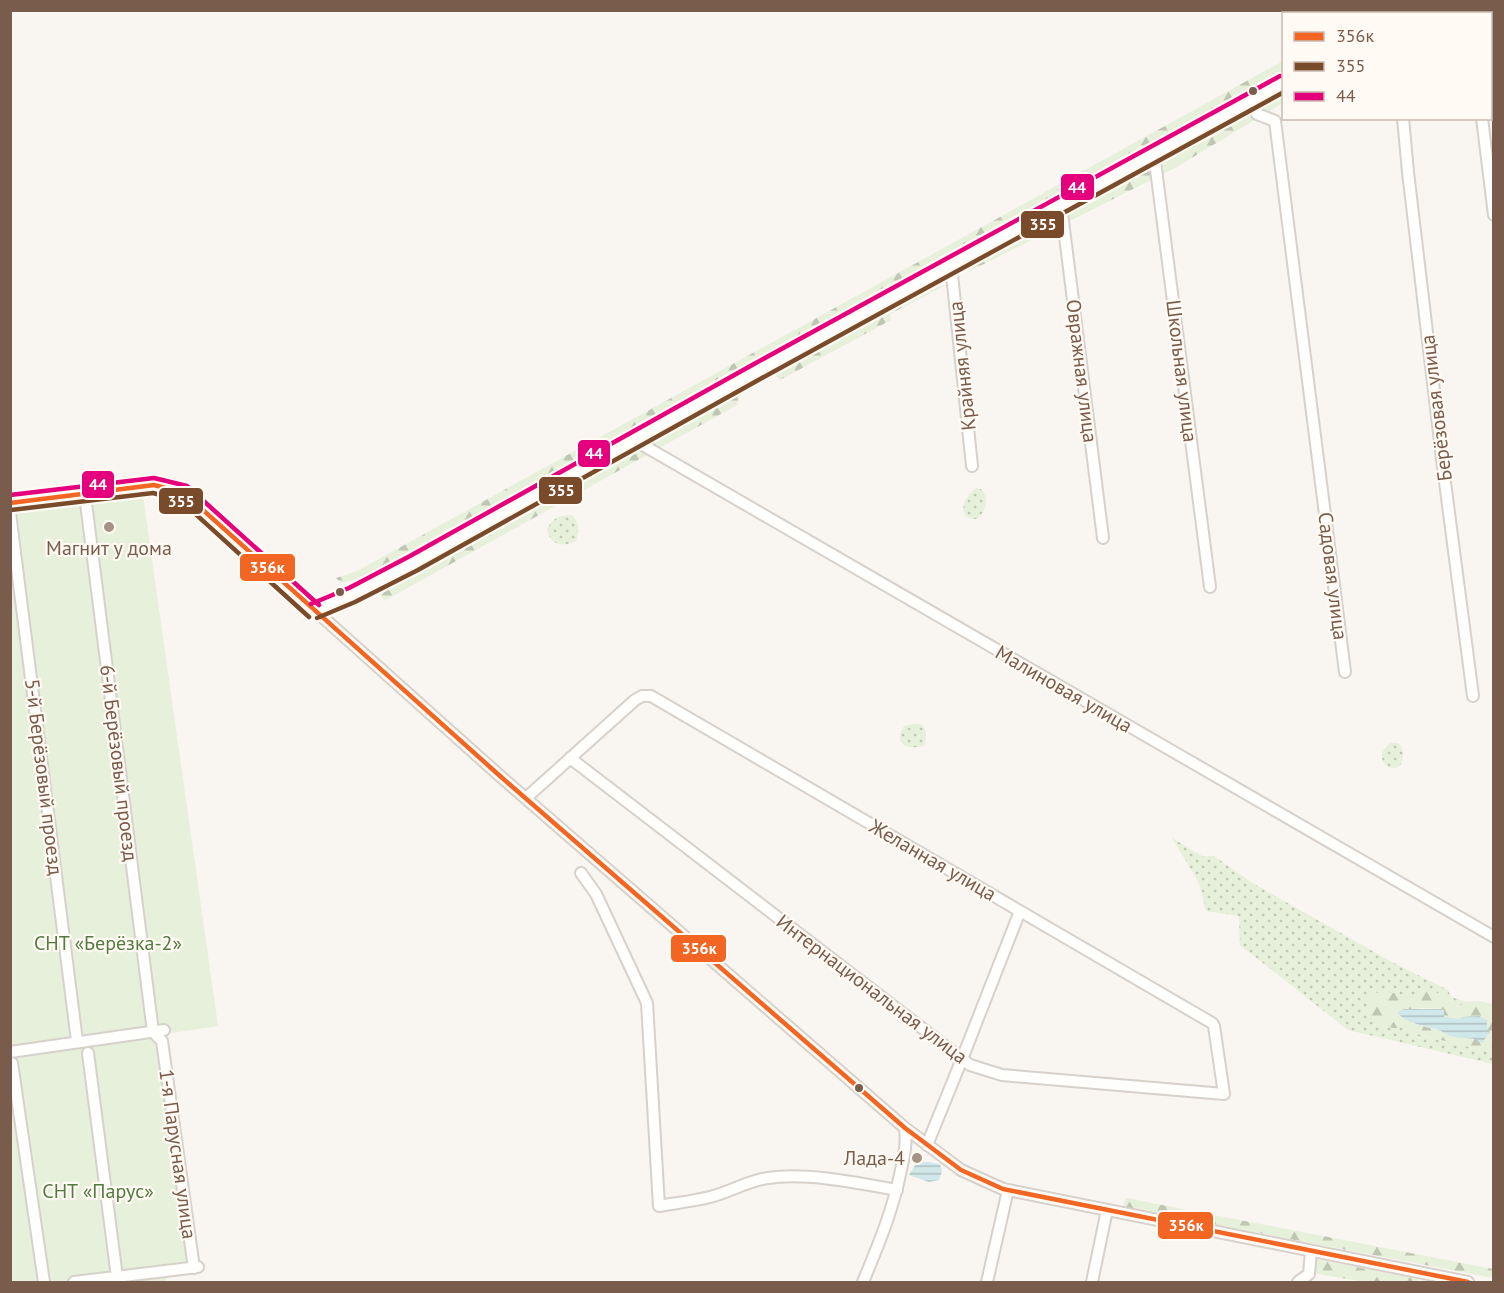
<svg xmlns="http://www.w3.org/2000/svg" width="1504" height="1293" viewBox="0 0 1504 1293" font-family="'PT Sans',sans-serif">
<defs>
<pattern id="grass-dots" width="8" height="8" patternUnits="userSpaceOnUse" patternTransform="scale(1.5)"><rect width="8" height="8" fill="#e7f0db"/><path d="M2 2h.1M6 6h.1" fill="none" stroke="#c0c6b4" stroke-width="1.8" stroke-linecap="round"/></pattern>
<pattern id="forest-firs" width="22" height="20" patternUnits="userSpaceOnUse" patternTransform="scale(1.5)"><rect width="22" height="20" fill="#e7f0db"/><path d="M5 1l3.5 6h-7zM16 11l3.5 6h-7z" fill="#c0c6b4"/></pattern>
<pattern id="water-rules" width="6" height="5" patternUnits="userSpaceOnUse" patternTransform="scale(1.5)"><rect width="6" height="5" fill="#d0e8ea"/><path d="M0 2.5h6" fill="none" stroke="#aebfc0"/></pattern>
</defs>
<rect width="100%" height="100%" fill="#f9f5f0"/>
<path fill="url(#grass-dots)" d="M 976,488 L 981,489 C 990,499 986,509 978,519 L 972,519 L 965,516 C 960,504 967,496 976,488 Z
M 572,515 C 580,524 579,531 576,541 C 562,548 550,545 547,529 C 554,517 558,516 572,515 Z
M 913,724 L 922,724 C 927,732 927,737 924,746 C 908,750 892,745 904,726 Z
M 1390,743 L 1398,743 C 1403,747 1403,750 1403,756 C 1402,778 1376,766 1383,751 C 1384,749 1389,744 1390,743 Z
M 1172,838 L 1202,856 L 1214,856 L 1254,884 L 1392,962 L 1448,990 L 1451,997 L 1467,1002 L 1463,1005 L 1455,1004 L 1434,991 L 1416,994 L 1411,999 L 1394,1028 L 1406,1028 L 1417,1034 L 1481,1050 L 1493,1047 L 1493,1064 L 1348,1030 L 1240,945 L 1239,916 L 1206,911 L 1199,883 Z"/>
<path fill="url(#forest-firs)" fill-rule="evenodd" d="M 1283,61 L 1283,74 L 1271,82 L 367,577 L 341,583 L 336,578 L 357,571 Z
M 1283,93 L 1283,103 L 1175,168 L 970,271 L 969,264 Z
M 946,285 L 890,314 L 891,320 L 780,380 L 773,372 L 929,287 Z
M 742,388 L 737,405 L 384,601 L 377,589 Z
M 1424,990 L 1434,991 L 1455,1004 L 1463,1005 L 1467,1002 L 1478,1001 L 1493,1004 L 1493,1047 L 1481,1050 L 1417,1034 L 1406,1028 L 1394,1028 L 1382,1026 L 1371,1017 L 1367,1009 L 1367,996 C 1385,988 1394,993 1411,999 L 1416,994 ZM 1422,1008 L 1442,1009 L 1444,1011 L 1444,1017 L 1486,1025 L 1488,1034 L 1484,1039 L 1452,1036 L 1441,1031 L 1412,1023 L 1414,1009 Z
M 1126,1198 L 1493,1269 L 1493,1278 L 1123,1207 Z
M 1315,1259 L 1418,1279 L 1417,1282 L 1364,1282 L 1313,1273 Z"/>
<path fill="#e7f0db" d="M 143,496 L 218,1026 L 165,1034 L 198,1267 L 166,1272 L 166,1282 L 11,1282 L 10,511 Z"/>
<path fill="url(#water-rules)" d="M 1404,1009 L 1442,1009 L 1444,1011 L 1444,1017 L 1459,1019 L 1462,1017 L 1479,1016 L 1487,1020 L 1487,1028 L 1490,1032 L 1482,1043 C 1473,1036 1465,1039 1454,1037 C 1449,1036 1445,1033 1441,1031 C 1426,1025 1407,1025 1397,1012 Z
M 920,1162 L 928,1162 L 940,1164 L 942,1171 L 939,1180 L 929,1182 L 909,1175 L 915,1165 Z"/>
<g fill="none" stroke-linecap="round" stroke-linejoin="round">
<g stroke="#d7d1cb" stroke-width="14">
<path id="minor" d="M 1468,10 L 1468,14
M 1395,14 L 1400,10
M 1255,99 L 1257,114 L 1275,121 L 1345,672
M 1403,118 L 1408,172 L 1443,467 L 1473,696
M 1482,118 L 1494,215
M 1154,154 L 1210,587
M 1061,205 L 1103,538
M 951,265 L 972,466
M 634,440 L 1494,937
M 85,495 L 153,1032 L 162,1041 L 194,1268
M 10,503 L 154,485 L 184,493 L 500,776 L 905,1128 L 961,1170 L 1003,1189 L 1468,1282
M 10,513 L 77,1041
M 314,611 L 352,595 L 414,563 L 758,371 L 1284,83
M 526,798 L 635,700 L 642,696 L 651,696 L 1212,1023 L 1214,1026 L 1224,1094 L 1002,1075 L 970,1065 L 570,758
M 581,873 L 596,894 L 647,1003 L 659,1206 C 676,1203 694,1201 710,1197 C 730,1192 747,1181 768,1178 C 807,1172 858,1183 897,1190
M 10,1052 L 164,1030
M 88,1053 L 117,1277
M 12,1063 L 44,1282
M 927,1145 L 962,1059 L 1020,911
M 74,1282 L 198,1267
M 863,1282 C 878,1246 893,1210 901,1170 C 904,1156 907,1143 905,1128
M 987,1282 L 1008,1190
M 1092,1282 L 1107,1210
M 1298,1282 L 1309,1274 L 1311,1251"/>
</g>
<use href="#minor" stroke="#fefefd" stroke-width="10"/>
<g stroke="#fffaf3" stroke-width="9">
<path id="bus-1" d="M 10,503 L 154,485 L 184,493 L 500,776 L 905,1128 L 961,1170 L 1003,1189 L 1468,1282"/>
</g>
<g stroke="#fffaf3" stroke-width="9">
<path id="bus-2" d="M 11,510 L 153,493 L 180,500 L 309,617
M 317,618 L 355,602 L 418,570 L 762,378 L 1284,92"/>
</g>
<g stroke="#fffaf3" stroke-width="9">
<path id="bus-3" d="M 10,495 L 154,478 L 187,486 L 319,605
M 311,604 L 349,588 L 410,556 L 754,364 L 1280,76"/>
</g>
<use href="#bus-1" stroke="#f26522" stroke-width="4.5"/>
<use href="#bus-2" stroke="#7a4b2a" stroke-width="4.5"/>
<use href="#bus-3" stroke="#e5007d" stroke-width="4.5"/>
</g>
<g fill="#7a5c4d" stroke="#fffaf3" stroke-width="2">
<circle cx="1253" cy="91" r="5"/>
<circle cx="340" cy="592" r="5"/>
<circle cx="859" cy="1088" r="5"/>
</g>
<g fill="#a69286" stroke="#fffaf3" stroke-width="2">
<circle cx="109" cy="527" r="6"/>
<circle cx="917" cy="1158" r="6"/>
</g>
<g text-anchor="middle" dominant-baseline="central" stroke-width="4.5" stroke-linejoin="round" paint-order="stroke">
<g font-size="20" fill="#7a5c4d" stroke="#fffaf3">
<text transform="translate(962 366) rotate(-96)">Крайняя улица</text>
<text transform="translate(1082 371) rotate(83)">Овражная улица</text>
<text transform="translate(1182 371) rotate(83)">Школьная улица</text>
<text transform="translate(1436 408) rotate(-97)">Берёзовая улица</text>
<text transform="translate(1333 576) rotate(83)">Садовая улица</text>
<text transform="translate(1064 689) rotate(30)">Малиновая улица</text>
<text transform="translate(119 763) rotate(83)">6-й Берёзовый проезд</text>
<text transform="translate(44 777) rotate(83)">5-й Берёзовый проезд</text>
<text transform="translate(933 860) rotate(30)">Желанная улица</text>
<text transform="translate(872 989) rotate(37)">Интернациональная улица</text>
<text transform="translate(178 1154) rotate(82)">1-я Парусная улица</text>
</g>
<g font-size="20" fill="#7a5c4d" stroke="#fffaf3">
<text x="109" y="548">Магнит у дома</text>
<text x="905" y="1158" text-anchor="end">Лада-4</text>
</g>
<g font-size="20" fill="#537a41" stroke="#fffaf3">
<text x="108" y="943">СНТ «Берёзка-2»</text>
<text x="98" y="1191">СНТ «Парус»</text>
</g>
</g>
<g stroke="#fffaf3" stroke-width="2">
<rect x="1060" y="173" width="35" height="28" rx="6" fill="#e5007d"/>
<rect x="1020" y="210" width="45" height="29" rx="6" fill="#7a4b2a"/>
<rect x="577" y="439" width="34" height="29" rx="6" fill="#e5007d"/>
<rect x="81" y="470" width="34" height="29" rx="6" fill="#e5007d"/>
<rect x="538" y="476" width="45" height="29" rx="6" fill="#7a4b2a"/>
<rect x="158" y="487" width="46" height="28" rx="6" fill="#7a4b2a"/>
<rect x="239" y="553" width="57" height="29" rx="6" fill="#f26522"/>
<rect x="670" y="934" width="57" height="29" rx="6" fill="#f26522"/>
<rect x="1157" y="1211" width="57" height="29" rx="6" fill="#f26522"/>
</g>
<g font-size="16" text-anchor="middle" font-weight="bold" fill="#fff">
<text x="1077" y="193">44</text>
<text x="1043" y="230">355</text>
<text x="594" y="459">44</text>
<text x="98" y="490">44</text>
<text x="561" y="496">355</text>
<text x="181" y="507">355</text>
<text x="267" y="573">356к</text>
<text x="699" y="954">356к</text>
<text x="1186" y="1231">356к</text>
</g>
<rect width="1504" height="1293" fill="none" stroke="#7a5c4d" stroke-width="24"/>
<rect x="1282" y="12" width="210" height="108" fill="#fffaf3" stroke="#cabbb1" stroke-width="1.5"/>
<rect x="1294" y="32" width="30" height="9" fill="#f26522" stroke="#cabbb1" stroke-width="1.5"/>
<text x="1336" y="42" font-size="18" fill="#7a5c4d">356к</text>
<rect x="1294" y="62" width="30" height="9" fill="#7a4b2a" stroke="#cabbb1" stroke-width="1.5"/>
<text x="1336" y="72" font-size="18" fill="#7a5c4d">355</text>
<rect x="1294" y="92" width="30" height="9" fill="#e5007d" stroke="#cabbb1" stroke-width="1.5"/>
<text x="1336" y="102" font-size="18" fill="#7a5c4d">44</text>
</svg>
